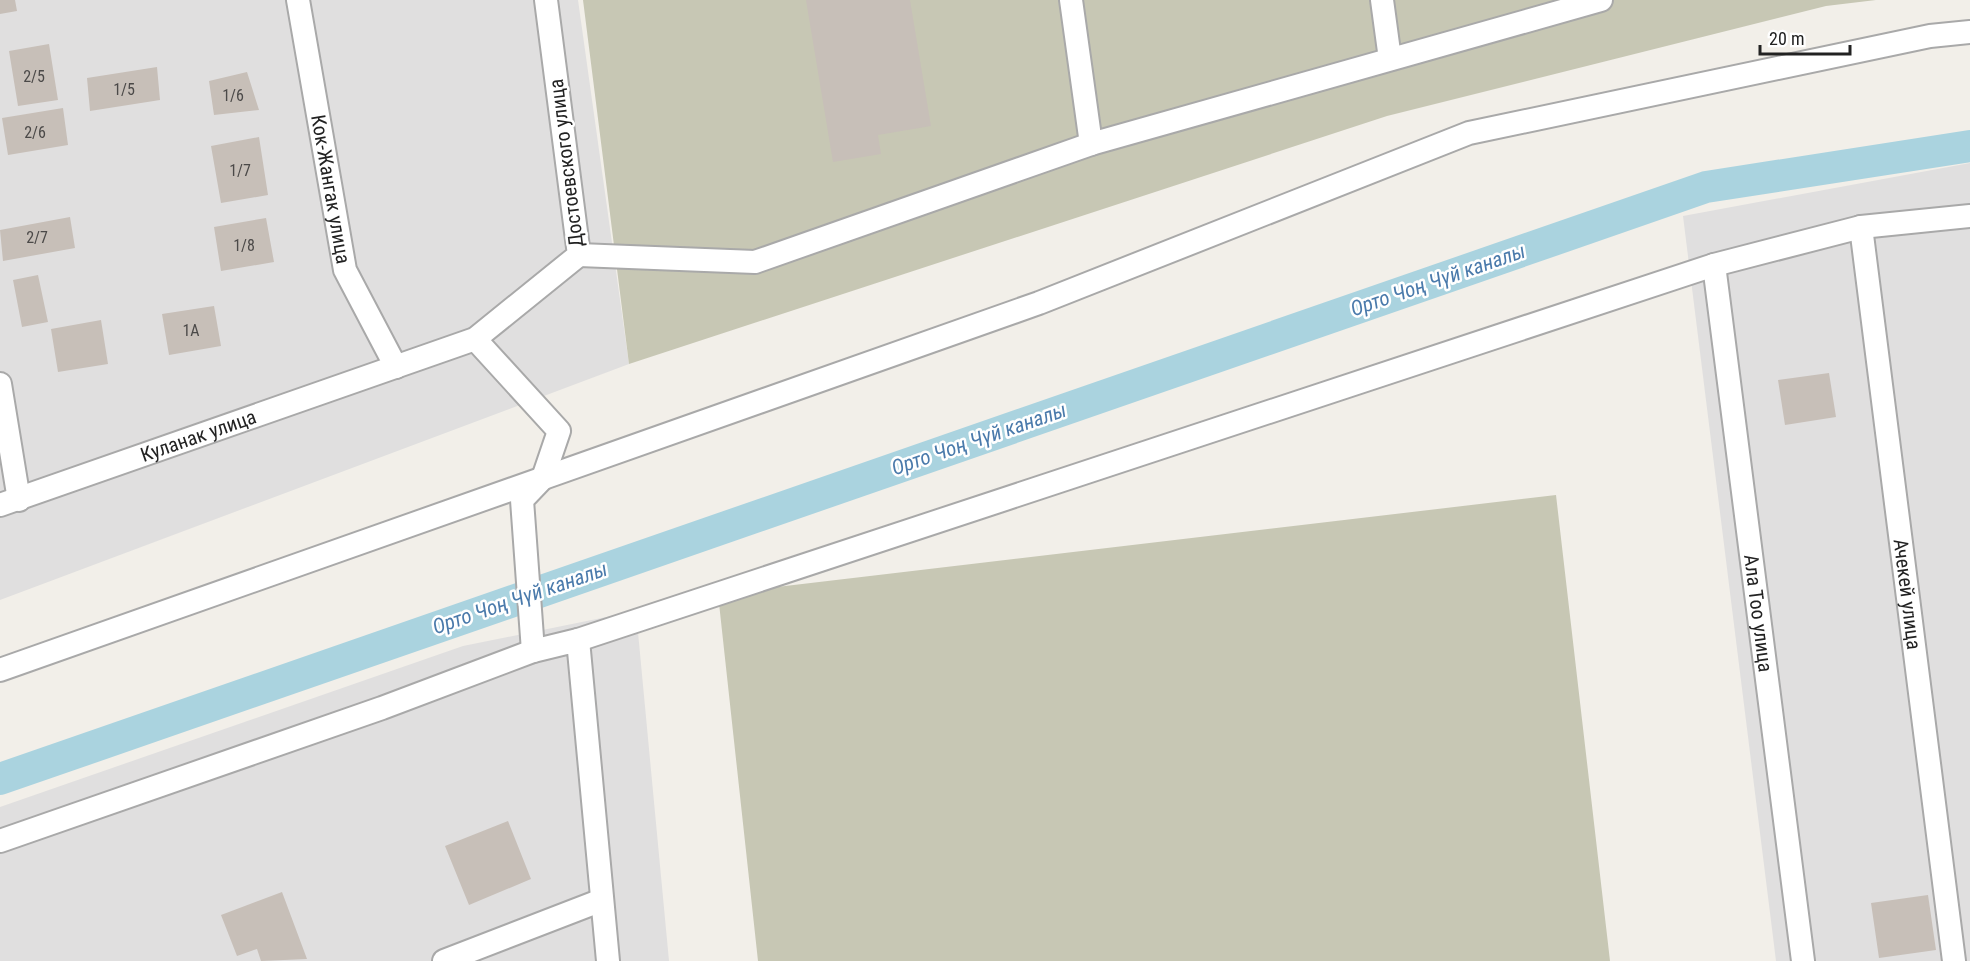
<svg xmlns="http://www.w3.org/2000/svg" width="1970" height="961" viewBox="0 0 1970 961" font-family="'Roboto Condensed',sans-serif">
<rect width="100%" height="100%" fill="#f2efe9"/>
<path fill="#e0dfdf" d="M 0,0 L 578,0 L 629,364 L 0,600 Z
M 1970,163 L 1970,961 L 1776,961 L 1683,216 Z
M 636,611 L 669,961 L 0,961 L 0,807 L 463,646 Z"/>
<path fill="#c7c7b4" d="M 583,0 L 1876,0 L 1826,6 L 1387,116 L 629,364 Z
M 1556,495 L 1610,961 L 758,961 L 718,594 Z"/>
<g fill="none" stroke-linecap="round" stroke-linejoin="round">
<path stroke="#aad3df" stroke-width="32" d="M 0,779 L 1706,187 L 1970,146"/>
</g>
<path fill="#c7bfb8" d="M 0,0 L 15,0 L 17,11 L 0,14 Z
M 806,0 L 910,0 L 931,126 L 878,135 L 881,154 L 833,162 Z
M 49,44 L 58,100 L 18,106 L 9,51 Z
M 157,67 L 160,100 L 90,111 L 87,78 Z
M 247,72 L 259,110 L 214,115 L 209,81 Z
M 63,108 L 68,145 L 8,155 L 2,118 Z
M 259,137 L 268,195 L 221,203 L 211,146 Z
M 70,217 L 75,248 L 3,261 L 0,230 Z
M 266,218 L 274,262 L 221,271 L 214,227 Z
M 38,275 L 48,322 L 22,327 L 13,280 Z
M 214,306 L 221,346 L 169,355 L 162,314 Z
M 101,320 L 108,364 L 58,372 L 51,329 Z
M 1829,373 L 1836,417 L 1785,425 L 1778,380 Z
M 508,821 L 531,879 L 469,905 L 445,846 Z
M 282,892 L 307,959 L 261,961 L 257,949 L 237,956 L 221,915 Z
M 1928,895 L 1936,950 L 1879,958 L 1871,903 Z"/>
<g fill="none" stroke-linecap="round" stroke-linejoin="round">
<g stroke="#a9a9a9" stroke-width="26">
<g id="street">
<path id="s1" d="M 298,0 L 345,270 L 396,367"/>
<path d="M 1071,0 L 1091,144"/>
<path d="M 1382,0 L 1390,59"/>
<path id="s2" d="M 1861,227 L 1954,961"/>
<path d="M 579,255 L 755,262 L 1091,144 L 1601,0"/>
<path id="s3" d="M 1714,265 L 1803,961"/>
<path d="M 475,339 L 559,431 L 543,478 L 522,500 L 533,651"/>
<path d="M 0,384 L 19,500"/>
<path id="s4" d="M 0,505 L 475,339 L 579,255 L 546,0"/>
<path d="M 578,640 L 1714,265 L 1861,227 L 1970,216"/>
<path d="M 0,670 L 1039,303 L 1469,133 L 1930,36 L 1970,32"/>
<path d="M 0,841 L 382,708 L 533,651 L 578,640 L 608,961"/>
<path d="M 444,961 L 602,900"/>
</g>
</g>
<use href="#street" stroke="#fff" stroke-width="22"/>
</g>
<g text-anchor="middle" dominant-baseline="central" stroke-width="5" stroke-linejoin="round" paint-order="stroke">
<g font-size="16" fill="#4b4948">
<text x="34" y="76">2/5</text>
<text x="124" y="89">1/5</text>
<text x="233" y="95">1/6</text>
<text x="35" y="132">2/6</text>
<text x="240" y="170">1/7</text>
<text x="37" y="237">2/7</text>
<text x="244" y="245">1/8</text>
<text x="191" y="330">1А</text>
</g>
<g font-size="20" fill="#222" stroke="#fff">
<text transform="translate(566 163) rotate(-97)">Достоевского улица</text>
<text stroke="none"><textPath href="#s1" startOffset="192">Кок-Жангак улица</textPath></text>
<text stroke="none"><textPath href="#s4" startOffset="210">Куланак улица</textPath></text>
<text stroke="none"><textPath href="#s2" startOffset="370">Ачекей улица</textPath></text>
<text stroke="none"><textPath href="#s3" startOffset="351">Ала Тоо улица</textPath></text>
</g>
<g font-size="21" font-style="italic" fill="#4a7aab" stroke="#fff">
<text transform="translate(1438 280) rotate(-19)">Орто Чоң Чүй каналы</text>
<text transform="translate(979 439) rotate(-19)">Орто Чоң Чүй каналы</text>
<text transform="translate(520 598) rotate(-19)">Орто Чоң Чүй каналы</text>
</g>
</g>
<path d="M1760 45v9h90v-9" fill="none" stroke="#222222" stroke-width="3"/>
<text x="1769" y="45" font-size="18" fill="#222222" stroke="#ffffff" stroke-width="4.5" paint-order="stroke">20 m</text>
</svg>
